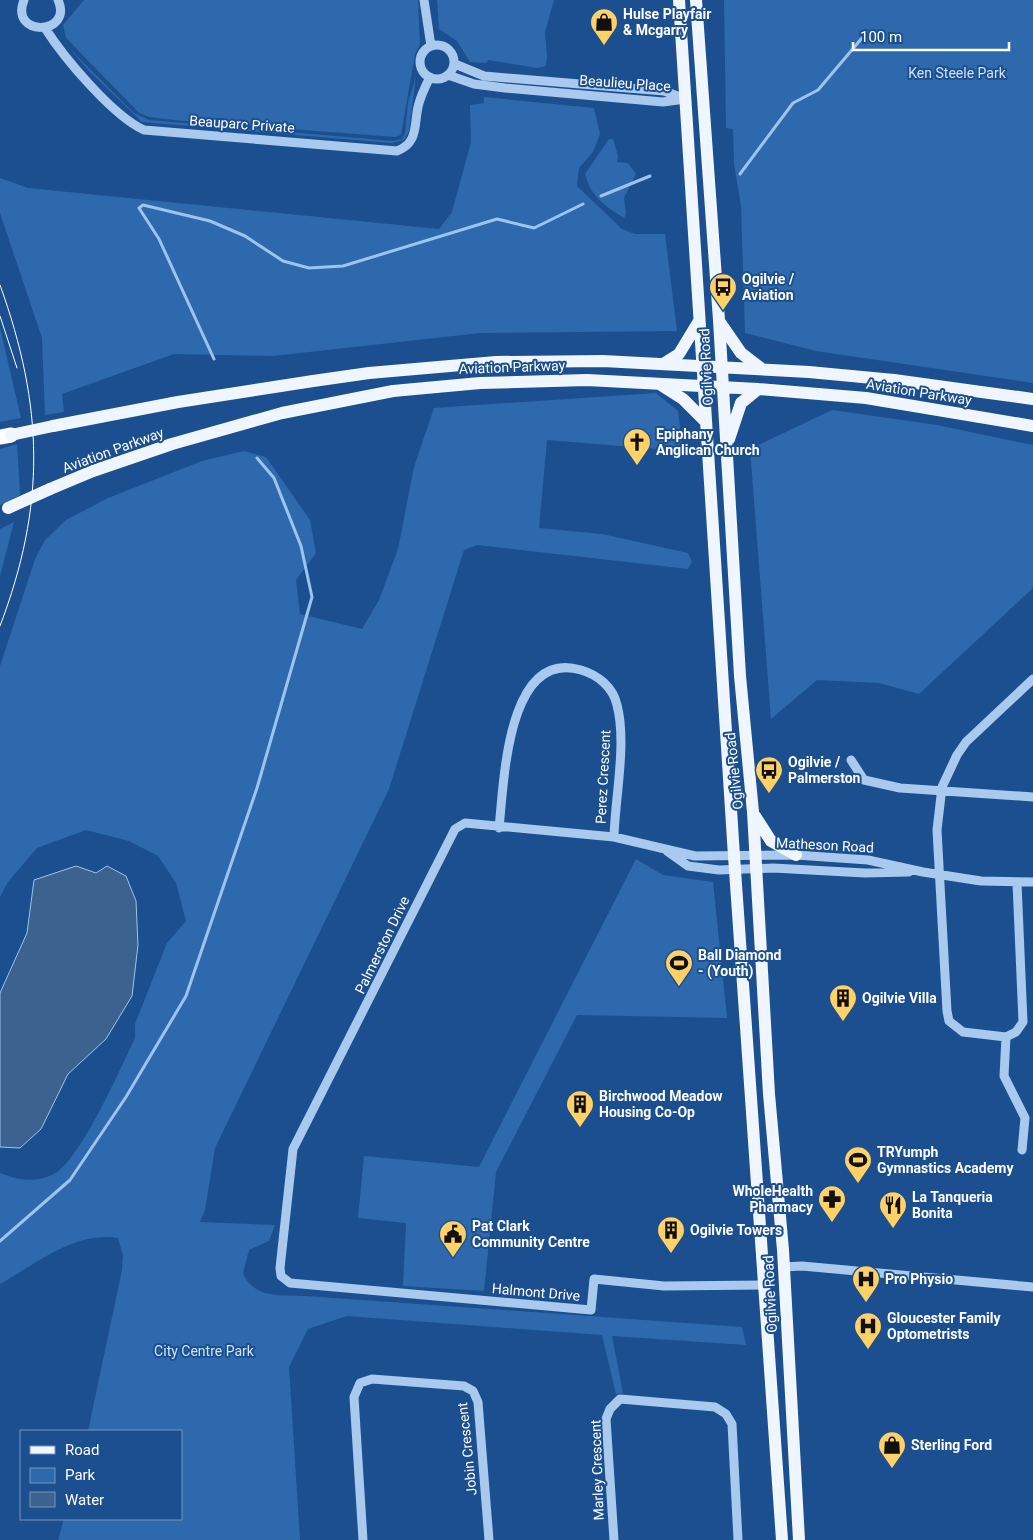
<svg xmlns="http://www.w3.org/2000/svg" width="1033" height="1540" viewBox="0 0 1033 1540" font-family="Roboto,sans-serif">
<rect width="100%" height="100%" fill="#1b4f8f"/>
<path fill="#2e69ad" d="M 84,0 L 418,0 L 420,44 L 415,54 L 401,135 L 395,137 L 174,120 L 149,117 L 139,113 L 66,38 L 63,25 Z
M 437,0 L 554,0 L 545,32 L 547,57 L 546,66 L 537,68 L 488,60 L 487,63 L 470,62 L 457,41 L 439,29 Z
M 724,0 L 1033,0 L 1033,383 L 816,351 L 745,333 L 741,206 L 734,164 L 733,129 L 726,128 Z
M 68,47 L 134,113 L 149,120 L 393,141 L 402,139 L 405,133 L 408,103 L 416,76 L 409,131 L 404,140 L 391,143 L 142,122 L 89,71 Z
M 484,97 L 594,108 L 600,134 L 593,152 L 579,168 L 577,186 L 622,229 L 635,234 L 665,234 L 677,331 L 480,333 L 273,356 L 174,354 L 62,394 L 64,412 L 45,415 L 42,338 L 0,213 L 0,178 L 28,188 L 439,229 L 452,212 L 471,142 L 470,105 L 484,103 Z
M 609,139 L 613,139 L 618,156 L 617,162 L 628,163 L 636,174 L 624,198 L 626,214 L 624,218 C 605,206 591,197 585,174 Z
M 0,328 L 21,418 L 0,422 Z
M 656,393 L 678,411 L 683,451 L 547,440 L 539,528 L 602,534 L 688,553 L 692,562 L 688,569 L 477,545 L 464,550 L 389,789 L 215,1148 L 205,1210 L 200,1222 L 275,1225 L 269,1241 L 249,1250 L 243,1273 C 253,1299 284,1295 306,1296 L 742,1327 L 746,1345 L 612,1336 L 623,1393 L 616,1394 L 602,1335 L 347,1316 L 308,1329 L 289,1367 L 300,1540 L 58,1540 L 64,1519 L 181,1519 L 181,1431 L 88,1431 L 122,1270 L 123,1256 L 118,1238 C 75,1231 36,1264 0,1284 L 0,1173 C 18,1180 33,1183 52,1175 C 79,1164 121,1067 135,1038 L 135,1024 L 167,943 L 186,921 L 176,883 L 158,856 L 129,841 L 86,830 L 37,848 L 8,882 L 0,897 L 0,666 L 35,559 L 45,540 L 66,520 L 108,498 L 202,461 L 244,451 L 266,457 L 310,520 L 316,553 L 296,580 L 300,614 L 362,629 L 379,600 L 398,549 L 414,467 L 434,408 Z
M 832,410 L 937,425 L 1033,445 L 1033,588 L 919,694 L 879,683 L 817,680 L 771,719 L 750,449 Z
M 17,444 L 20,495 L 0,505 L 0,449 Z
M 14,522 L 0,576 L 0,529 Z
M 636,859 L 663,875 L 713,882 L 727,1018 L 577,1015 L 496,1172 L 484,1291 L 403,1286 L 406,1223 L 358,1218 L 364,1156 L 479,1167 Z"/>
<path fill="#3c6290" stroke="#9cc4f0" d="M 76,866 L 96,873 L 107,866 L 126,876 L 136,901 L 138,945 L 132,996 L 106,1039 L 68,1074 L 41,1129 L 20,1148 L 0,1147 L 0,993 L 27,933 L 34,880 Z"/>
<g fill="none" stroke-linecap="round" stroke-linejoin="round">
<path stroke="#9cc4f0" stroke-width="3" d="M 740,174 L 793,103 L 818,90 L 862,38
M 601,196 L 650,176
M 214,359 L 159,239 L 139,208 L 143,205 L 210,221 L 245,236 L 283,261 L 309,268 L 343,266 L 497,219 L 534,228 L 583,204
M 0,1241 L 70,1180 L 126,1097 L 186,996 L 257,788 L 312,597 L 301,546 L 274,478 L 257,458"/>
<path stroke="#a9c9ee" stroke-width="9" d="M 24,0 C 9,38 74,35 58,0
M 424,0 L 431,46
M 45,28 C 64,58 113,116 144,130 L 397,151 C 418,143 414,126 418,107 C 420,97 425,87 430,77
M420 62a17 17 0 1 1 34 0a17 17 0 1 1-34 0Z
M 455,64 L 484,76 L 664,91 L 683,98
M 448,75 L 474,84 L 505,88 L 663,102 L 685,99
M 851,760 L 864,780 L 900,788 L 1033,797
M 499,828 C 504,782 507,648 581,670 C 598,675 613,687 617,705 C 627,743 615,798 614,837
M 667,851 L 688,866 L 719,870 L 773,868 L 865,873 L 909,872
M 1017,883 L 1023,1022 L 1016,1032 L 1006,1037 L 963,1032 L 949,1021 L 947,1011 L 937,830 L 942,787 L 957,755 L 966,742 L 1033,679
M 1006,1037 L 1004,1076 L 1025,1118 L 1022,1150
M 784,1267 L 802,1266 L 1033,1287
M 764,1285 L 664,1286 L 594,1279 L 591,1310 L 290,1283 L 281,1276 L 280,1268 L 293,1149 L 455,829 L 465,823 L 614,837 L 695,856 L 796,855 L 868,860 L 923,872 L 981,881 L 1033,882
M 363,1540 L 354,1397 L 360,1383 L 372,1379 L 464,1386 L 473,1391 L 478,1402 L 489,1540
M 614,1540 L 606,1419 L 610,1409 L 620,1399 L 715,1407 L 726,1414 L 732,1424 L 738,1540"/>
<path stroke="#f0f6ff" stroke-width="12" d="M 679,0 L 734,856 L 782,1540
M 696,0 L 719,320 L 740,676 L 753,812 L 769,1094 L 783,1250 L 799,1540
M 719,321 L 741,353 L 762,369
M 663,364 L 679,354 L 699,321
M 661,385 L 683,399 L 706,422
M 53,426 L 178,402 L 313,381 L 369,373 L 496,362 L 603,361 L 809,372 L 894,380 L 1033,399
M 729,439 L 741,403 L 758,389
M 50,489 L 93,471 L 172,444 L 282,413 L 393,391 L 480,383 L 587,380 L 758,389 L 866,398 L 1033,426
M 755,816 L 771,841 L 796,855"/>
<path stroke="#fff" stroke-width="15" d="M 0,437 L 11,435"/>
<path stroke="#fff" stroke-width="1" d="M 0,285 C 44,407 46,505 0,626
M 0,316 L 17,368"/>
<path stroke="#f0f6ff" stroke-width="12" d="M 11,435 L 53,426
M 8,508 L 50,489"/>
</g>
<defs>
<g id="shop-pin" transform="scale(1.4375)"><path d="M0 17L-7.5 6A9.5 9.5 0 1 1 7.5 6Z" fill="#ffd166" stroke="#1b4f8f"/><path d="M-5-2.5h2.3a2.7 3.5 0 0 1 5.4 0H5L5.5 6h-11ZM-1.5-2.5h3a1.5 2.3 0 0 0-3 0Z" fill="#111"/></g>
<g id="bus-pin" transform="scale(1.4375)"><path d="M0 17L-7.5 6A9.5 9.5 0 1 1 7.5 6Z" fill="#ffd166" stroke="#1b4f8f"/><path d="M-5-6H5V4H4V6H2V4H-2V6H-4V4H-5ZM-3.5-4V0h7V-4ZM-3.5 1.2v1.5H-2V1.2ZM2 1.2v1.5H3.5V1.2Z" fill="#111"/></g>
<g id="church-pin" transform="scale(1.4375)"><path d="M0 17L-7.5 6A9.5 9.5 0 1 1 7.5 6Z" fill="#ffd166" stroke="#1b4f8f"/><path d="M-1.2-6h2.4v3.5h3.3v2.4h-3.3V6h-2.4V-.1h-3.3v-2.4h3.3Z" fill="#111"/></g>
<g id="stadium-pin" transform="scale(1.4375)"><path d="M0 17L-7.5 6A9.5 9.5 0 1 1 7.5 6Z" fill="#ffd166" stroke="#1b4f8f"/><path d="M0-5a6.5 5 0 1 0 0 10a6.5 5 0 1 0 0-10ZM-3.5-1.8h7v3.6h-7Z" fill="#111"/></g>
<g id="building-pin" transform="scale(1.4375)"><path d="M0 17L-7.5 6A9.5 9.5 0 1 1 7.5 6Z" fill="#ffd166" stroke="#1b4f8f"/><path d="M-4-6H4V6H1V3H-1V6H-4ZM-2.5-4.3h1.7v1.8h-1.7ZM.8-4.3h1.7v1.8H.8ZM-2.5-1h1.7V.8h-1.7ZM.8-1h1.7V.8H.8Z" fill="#111"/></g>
<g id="pharmacy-pin" transform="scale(1.4375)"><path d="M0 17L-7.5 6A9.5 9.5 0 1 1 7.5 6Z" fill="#ffd166" stroke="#1b4f8f"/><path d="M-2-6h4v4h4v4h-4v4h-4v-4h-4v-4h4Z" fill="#111"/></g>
<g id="restaurant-pin" transform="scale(1.4375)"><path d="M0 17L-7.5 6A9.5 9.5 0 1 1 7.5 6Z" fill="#ffd166" stroke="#1b4f8f"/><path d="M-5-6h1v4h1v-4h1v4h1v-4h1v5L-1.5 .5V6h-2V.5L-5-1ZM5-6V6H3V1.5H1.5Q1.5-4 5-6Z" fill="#111"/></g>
<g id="civic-pin" transform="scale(1.4375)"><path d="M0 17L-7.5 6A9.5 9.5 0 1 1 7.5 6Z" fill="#ffd166" stroke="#1b4f8f"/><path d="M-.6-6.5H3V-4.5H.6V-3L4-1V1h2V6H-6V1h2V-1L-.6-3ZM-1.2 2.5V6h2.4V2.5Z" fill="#111"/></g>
<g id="hospital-pin" transform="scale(1.4375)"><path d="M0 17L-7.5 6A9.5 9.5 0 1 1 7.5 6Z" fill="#ffd166" stroke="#1b4f8f"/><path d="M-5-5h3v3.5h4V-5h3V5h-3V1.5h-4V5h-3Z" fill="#111"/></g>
</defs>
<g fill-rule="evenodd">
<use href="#shop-pin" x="604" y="22"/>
<use href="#bus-pin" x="723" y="287"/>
<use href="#church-pin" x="637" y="442"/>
<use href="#bus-pin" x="769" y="770"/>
<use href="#stadium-pin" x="679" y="963"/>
<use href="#building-pin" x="843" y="998"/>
<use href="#building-pin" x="580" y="1104"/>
<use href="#stadium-pin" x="858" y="1160"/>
<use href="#pharmacy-pin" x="832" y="1199"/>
<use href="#restaurant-pin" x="893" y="1205"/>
<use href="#building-pin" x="671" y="1230"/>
<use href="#civic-pin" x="453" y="1234"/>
<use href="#hospital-pin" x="866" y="1279"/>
<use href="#hospital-pin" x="868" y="1326"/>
<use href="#shop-pin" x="892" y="1445"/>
</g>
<g text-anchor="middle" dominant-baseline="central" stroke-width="4" stroke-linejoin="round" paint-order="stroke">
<g font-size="14" font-weight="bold" fill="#fff" stroke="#1b4f8f" text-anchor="start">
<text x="623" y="14">Hulse Playfair<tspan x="623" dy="16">&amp; Mcgarry</tspan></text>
<text x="742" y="279">Ogilvie /<tspan x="742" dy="16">Aviation</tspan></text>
<text x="656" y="434">Epiphany<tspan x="656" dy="16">Anglican Church</tspan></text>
<text x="788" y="762">Ogilvie /<tspan x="788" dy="16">Palmerston</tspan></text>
<text x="698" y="955">Ball Diamond<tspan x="698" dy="16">- (Youth)</tspan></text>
<text x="862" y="998">Ogilvie Villa</text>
<text x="599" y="1096">Birchwood Meadow<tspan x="599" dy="16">Housing Co-Op</tspan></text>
<text x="877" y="1152">TRYumph<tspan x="877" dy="16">Gymnastics Academy</tspan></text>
<text x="813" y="1191" text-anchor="end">WholeHealth<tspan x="813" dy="16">Pharmacy</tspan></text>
<text x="912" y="1197">La Tanqueria<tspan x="912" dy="16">Bonita</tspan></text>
<text x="472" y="1226">Pat Clark<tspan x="472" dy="16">Community Centre</tspan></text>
<text x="690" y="1230">Ogilvie Towers</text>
<text x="885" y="1279">Pro Physio</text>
<text x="887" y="1318">Gloucester Family<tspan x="887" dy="16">Optometrists</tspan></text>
<text x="911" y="1445">Sterling Ford</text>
</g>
<g font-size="14" fill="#cfe3fa" stroke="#1b4f8f">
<text x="957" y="73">Ken Steele Park</text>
<text x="204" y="1351">City Centre Park</text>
</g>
<g font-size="14" fill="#fff" stroke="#1b4f8f">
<text transform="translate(625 83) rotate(4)">Beaulieu Place</text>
<text transform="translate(242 124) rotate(4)">Beauparc Private</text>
<text transform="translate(512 367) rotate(-2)">Aviation Parkway</text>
<text transform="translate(706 367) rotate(-93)">Ogilvie Road</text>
<text transform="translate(919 392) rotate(9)">Aviation Parkway</text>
<text transform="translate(113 450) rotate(-20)">Aviation Parkway</text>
<text transform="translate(734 771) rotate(-96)">Ogilvie Road</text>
<text transform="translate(603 777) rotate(-87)">Perez Crescent</text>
<text transform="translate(825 845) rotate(3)">Matheson Road</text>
<text transform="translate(382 945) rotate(-64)">Palmerston Drive</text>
<text transform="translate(536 1292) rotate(5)">Halmont Drive</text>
<text transform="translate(770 1294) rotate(-93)">Ogilvie Road</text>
<text transform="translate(467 1449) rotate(-96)">Jobin Crescent</text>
<text transform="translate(597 1470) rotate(-92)">Marley Crescent</text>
</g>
</g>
<rect x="20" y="1430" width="162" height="90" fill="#1b4f8f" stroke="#7695bc"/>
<rect x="30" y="1446" width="25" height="8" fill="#f0f6ff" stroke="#7695bc"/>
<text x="65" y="1455" font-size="15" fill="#ffffff">Road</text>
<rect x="30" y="1468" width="25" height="15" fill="#2e69ad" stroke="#7695bc"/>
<text x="65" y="1480" font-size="15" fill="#ffffff">Park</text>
<rect x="30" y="1492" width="25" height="15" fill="#3c6290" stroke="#7695bc"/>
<text x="65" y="1505" font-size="15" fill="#ffffff">Water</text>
<path d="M853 42v8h156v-8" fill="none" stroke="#ffffff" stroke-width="2.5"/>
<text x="860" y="42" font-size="15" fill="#ffffff" stroke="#1b4f8f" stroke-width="4" paint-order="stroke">100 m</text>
</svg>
